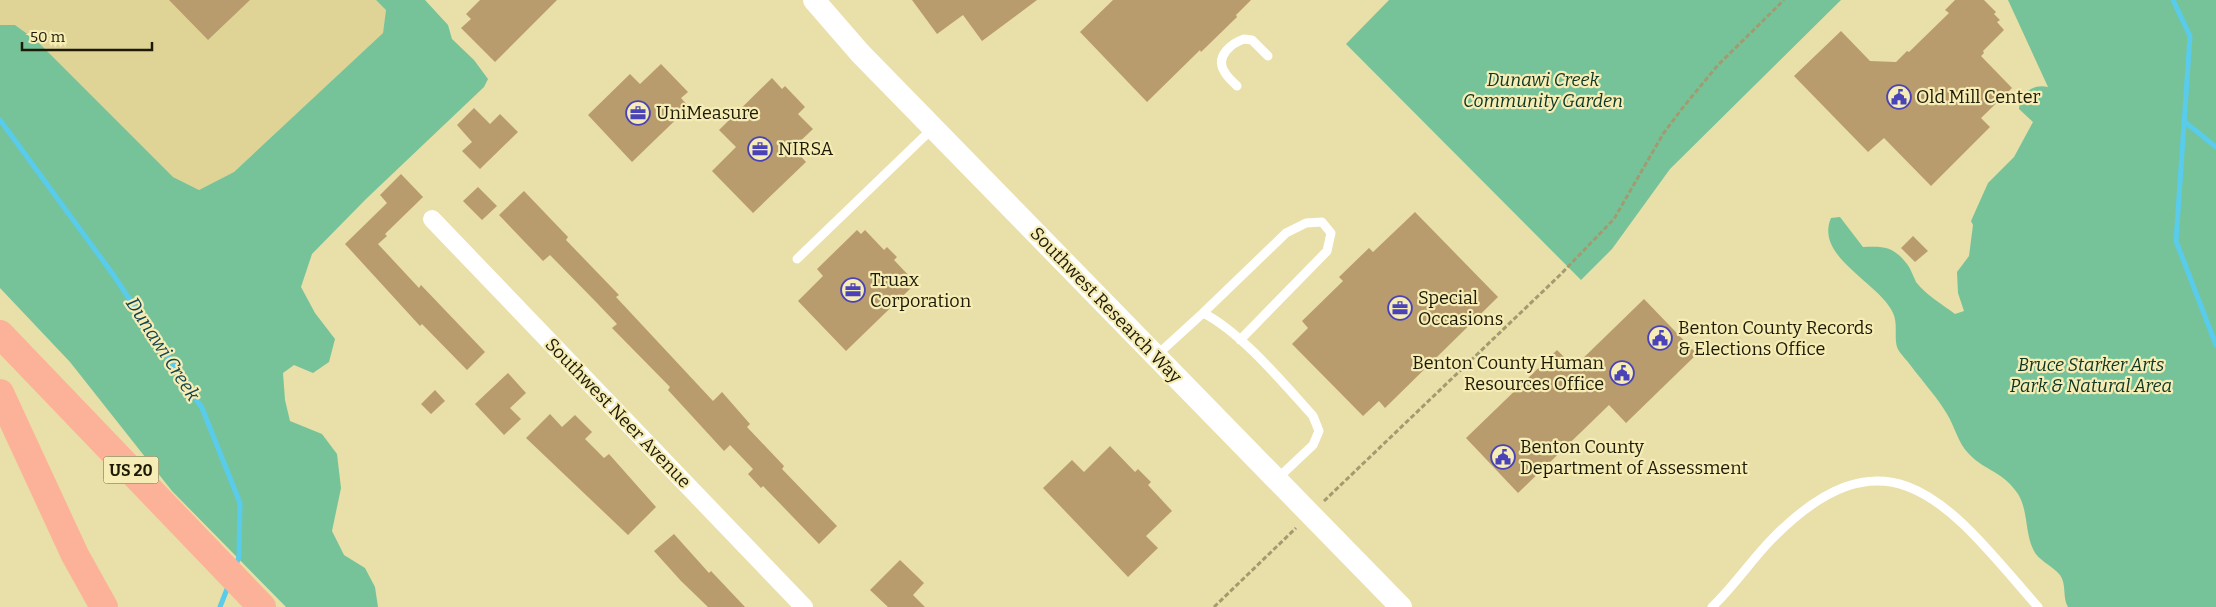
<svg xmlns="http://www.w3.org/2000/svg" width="2216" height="607" viewBox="0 0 2216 607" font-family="Bitter,serif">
<rect width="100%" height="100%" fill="#e9dfa8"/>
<path fill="#dfd496" d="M 0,0 L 376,0 L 386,10 L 383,33 L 234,172 L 199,190 L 173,177 L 37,41 L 15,25 L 0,25 Z"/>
<path fill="#76c39a" d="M 376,0 L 425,0 L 448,25 L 452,39 L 474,60 L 488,79 L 484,87 L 366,199 L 312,254 L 301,287 L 315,313 L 335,339 L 329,362 L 313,373 L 294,365 L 283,373 L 285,400 L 290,421 L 322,434 L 337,454 L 341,488 L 332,531 L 344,555 L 365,568 L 375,587 L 378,607 L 286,607 L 172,491 L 70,362 L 0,288 L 0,25 L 15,25 L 37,41 L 173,177 L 199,190 L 234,172 L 383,33 L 386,10 Z
M 1389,0 L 1841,0 L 1670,169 L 1612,249 L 1581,280 L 1346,44 Z
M 2008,0 L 2216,0 L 2216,607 L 2068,607 C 2062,597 2067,585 2060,575 C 2052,565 2038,561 2033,549 C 2025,532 2028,510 2018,494 C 2003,471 1985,471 1969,454 C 1958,443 1955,427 1947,414 C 1937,397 1923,382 1911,366 C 1907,360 1899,353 1897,347 C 1894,337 1898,323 1893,313 C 1880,283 1814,257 1831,218 L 1840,217 L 1863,247 C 1884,246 1893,246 1907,264 C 1911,269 1913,276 1916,282 C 1926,295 1943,305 1955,314 L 1964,311 L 1958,293 L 1957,272 L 1969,256 L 1973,225 L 1971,221 L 1988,183 L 2014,157 L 2033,122 L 2019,109 C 2020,94 2033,83 2048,87 Z"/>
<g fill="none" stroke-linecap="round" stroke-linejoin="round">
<path stroke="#59cbeb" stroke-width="5" d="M 2173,0 L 2190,36 L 2176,241 L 2216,345
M 0,120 L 112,273 L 202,408 L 240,503 L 239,557 L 235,567
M 2185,122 L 2216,147
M 220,607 L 229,584"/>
</g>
<path fill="#b99c6d" d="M 169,0 L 250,0 L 208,40 Z
M 480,0 L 557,0 L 495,62 L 461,28 L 471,19 L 466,14 Z
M 912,0 L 1037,0 L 982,41 L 963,15 L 937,34 Z
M 1113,0 L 1251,0 L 1236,15 L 1237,17 L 1201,52 L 1200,50 L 1147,102 L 1080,32 Z
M 1955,0 L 1984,0 L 1996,12 L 1994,14 L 2000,20 L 1997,22 L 2004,30 L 1983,51 L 1984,53 L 1981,56 L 2012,88 L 1981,118 L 1990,127 L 1931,186 L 1884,138 L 1868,152 L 1794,76 L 1841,31 L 1870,61 L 1896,62 L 1907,51 L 1909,52 L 1949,13 L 1945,10 Z
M 661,64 L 688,92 L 681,98 L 689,107 L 632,162 L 588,115 L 630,74 L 640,84 Z
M 772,78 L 782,89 L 785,86 L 805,107 L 798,114 L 813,129 L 793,148 L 806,162 L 753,213 L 712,171 L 736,147 L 719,130 Z
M 474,108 L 490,124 L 500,114 L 518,132 L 480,169 L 462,151 L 472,142 L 457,125 Z
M 401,174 L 423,197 L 385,234 L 387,236 L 378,244 L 419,288 L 421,285 L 485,352 L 467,370 L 422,324 L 420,326 L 345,244 L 387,203 L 380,195 Z
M 478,187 L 497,206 L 482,220 L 463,201 Z
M 524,191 L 568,237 L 566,240 L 619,295 L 616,297 L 713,401 L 722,392 L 750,424 L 747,427 L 784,466 L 782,469 L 837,526 L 819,544 L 763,486 L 761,488 L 748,474 L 753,469 L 730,445 L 724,451 L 668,390 L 670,387 L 612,328 L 617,324 L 597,303 L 550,255 L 543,261 L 499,215 Z
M 1415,212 L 1498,297 L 1385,408 L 1379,401 L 1363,416 L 1292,344 L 1308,328 L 1302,321 L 1343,281 L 1339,277 L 1369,248 L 1373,252 Z
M 857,230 L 861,234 L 865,230 L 884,250 L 887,247 L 897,257 L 894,260 L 913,280 L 909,284 L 912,287 L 846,351 L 798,301 L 823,276 L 817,269 Z
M 1913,236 L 1928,251 L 1915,262 L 1901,248 Z
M 1644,299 L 1697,354 L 1626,423 L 1609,405 L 1518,493 L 1466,438 L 1557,350 L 1574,367 Z
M 508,373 L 526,393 L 510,408 L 521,419 L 504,435 L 475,404 Z
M 435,390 L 445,401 L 431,414 L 421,404 Z
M 550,414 L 562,427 L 575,415 L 592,432 L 585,439 L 604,458 L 609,454 L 656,507 L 628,535 L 526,438 Z
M 1110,446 L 1135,472 L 1138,469 L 1151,482 L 1148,485 L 1172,511 L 1146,536 L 1158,548 L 1128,577 L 1043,488 L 1072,460 L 1084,472 Z
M 674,534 L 709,573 L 711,571 L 745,607 L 708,607 L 681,581 L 654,551 Z
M 900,560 L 924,583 L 913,595 L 925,607 L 888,607 L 870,590 Z"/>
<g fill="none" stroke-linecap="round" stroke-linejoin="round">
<path stroke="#a39b70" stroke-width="3" stroke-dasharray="5 2.5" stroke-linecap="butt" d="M 1324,501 L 1560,275 L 1614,219 L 1663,134 L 1684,106 L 1718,65 L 1784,0
M 1214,607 L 1296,528"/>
<path stroke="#fff" stroke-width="9" d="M 1237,86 C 1233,82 1227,77 1224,71 C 1215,56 1232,43 1244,39 L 1252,40 L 1268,56
M 797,259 L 933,128
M 1203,313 L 1286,233 L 1306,223 L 1322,222 L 1331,233 L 1327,251 L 1240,340
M 1157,355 L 1203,313 C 1240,331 1285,385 1313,416 L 1319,431 L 1313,445 L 1277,479
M 1712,607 C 1733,587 1750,562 1770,541 C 1891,416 1953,510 2038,607"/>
<path stroke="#fff" stroke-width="18" d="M 432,219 L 804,607"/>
<path stroke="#fff" stroke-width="22" d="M 814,0 L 860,53 L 1401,607"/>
<path stroke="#fcb298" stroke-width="28" d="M 0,334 L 262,607
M 0,393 L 75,555 L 104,607"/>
</g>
<defs>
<g id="civic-ring" transform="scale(1.25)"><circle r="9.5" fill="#f6ecb5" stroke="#4942b8" stroke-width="1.5"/><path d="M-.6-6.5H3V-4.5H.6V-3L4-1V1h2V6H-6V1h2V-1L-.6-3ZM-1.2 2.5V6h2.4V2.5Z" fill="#4942b8"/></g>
<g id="office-ring" transform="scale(1.25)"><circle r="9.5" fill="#f6ecb5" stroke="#4942b8" stroke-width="1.5"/><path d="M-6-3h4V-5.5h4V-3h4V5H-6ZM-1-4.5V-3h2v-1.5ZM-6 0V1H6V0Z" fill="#4942b8"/></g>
</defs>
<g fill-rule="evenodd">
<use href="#civic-ring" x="1899" y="97"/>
<use href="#office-ring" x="638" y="113"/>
<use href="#office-ring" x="760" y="149"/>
<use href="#office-ring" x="853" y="290"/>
<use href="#office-ring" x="1400" y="308"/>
<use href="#civic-ring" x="1660" y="338"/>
<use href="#civic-ring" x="1622" y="373"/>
<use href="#civic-ring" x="1503" y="457"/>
</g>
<g text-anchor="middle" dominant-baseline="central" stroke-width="4.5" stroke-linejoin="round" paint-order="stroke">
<rect fill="#f6ecb5" stroke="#5e593a" stroke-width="1" x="103.5" y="456.5" width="55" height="27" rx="4"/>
<g font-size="16" font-weight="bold" fill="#1d1a05">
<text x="131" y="470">US 20</text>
</g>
<g font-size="18" font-style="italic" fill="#0c3522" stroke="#f6ecb5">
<text x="1543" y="80">Dunawi Creek<tspan x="1543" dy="21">Community Garden</tspan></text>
<text x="2091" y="365">Bruce Starker Arts<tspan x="2091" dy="21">Park &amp; Natural Area</tspan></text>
</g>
<g font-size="18" fill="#1d1a05" stroke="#f6ecb5" text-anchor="start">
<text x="1916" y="97">Old Mill Center</text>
<text x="656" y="113">UniMeasure</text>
<text x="778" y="149">NIRSA</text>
<text x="870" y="280">Truax<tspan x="870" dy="21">Corporation</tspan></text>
<text x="1418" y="298">Special<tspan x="1418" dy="21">Occasions</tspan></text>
<text x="1678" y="328">Benton County Records<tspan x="1678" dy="21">&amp; Elections Office</tspan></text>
<text x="1604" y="363" text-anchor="end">Benton County Human<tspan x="1604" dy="21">Resources Office</tspan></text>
<text x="1520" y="447">Benton County<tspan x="1520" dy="21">Department of Assessment</tspan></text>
</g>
<g font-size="18" fill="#1d1a05" stroke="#f6ecb5">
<text transform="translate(1106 305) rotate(46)">Southwest Research Way</text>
<text transform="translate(618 413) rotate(46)">Southwest Neer Avenue</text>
</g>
<g font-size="19" font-style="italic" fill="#114451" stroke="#f6ecb5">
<text transform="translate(163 349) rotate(57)">Dunawi Creek</text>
</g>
</g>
<path d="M22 42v8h130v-8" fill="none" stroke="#1d1a05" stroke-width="2.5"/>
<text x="30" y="42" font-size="15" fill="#1d1a05" stroke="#f6ecb5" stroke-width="4" paint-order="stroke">50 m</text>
</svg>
